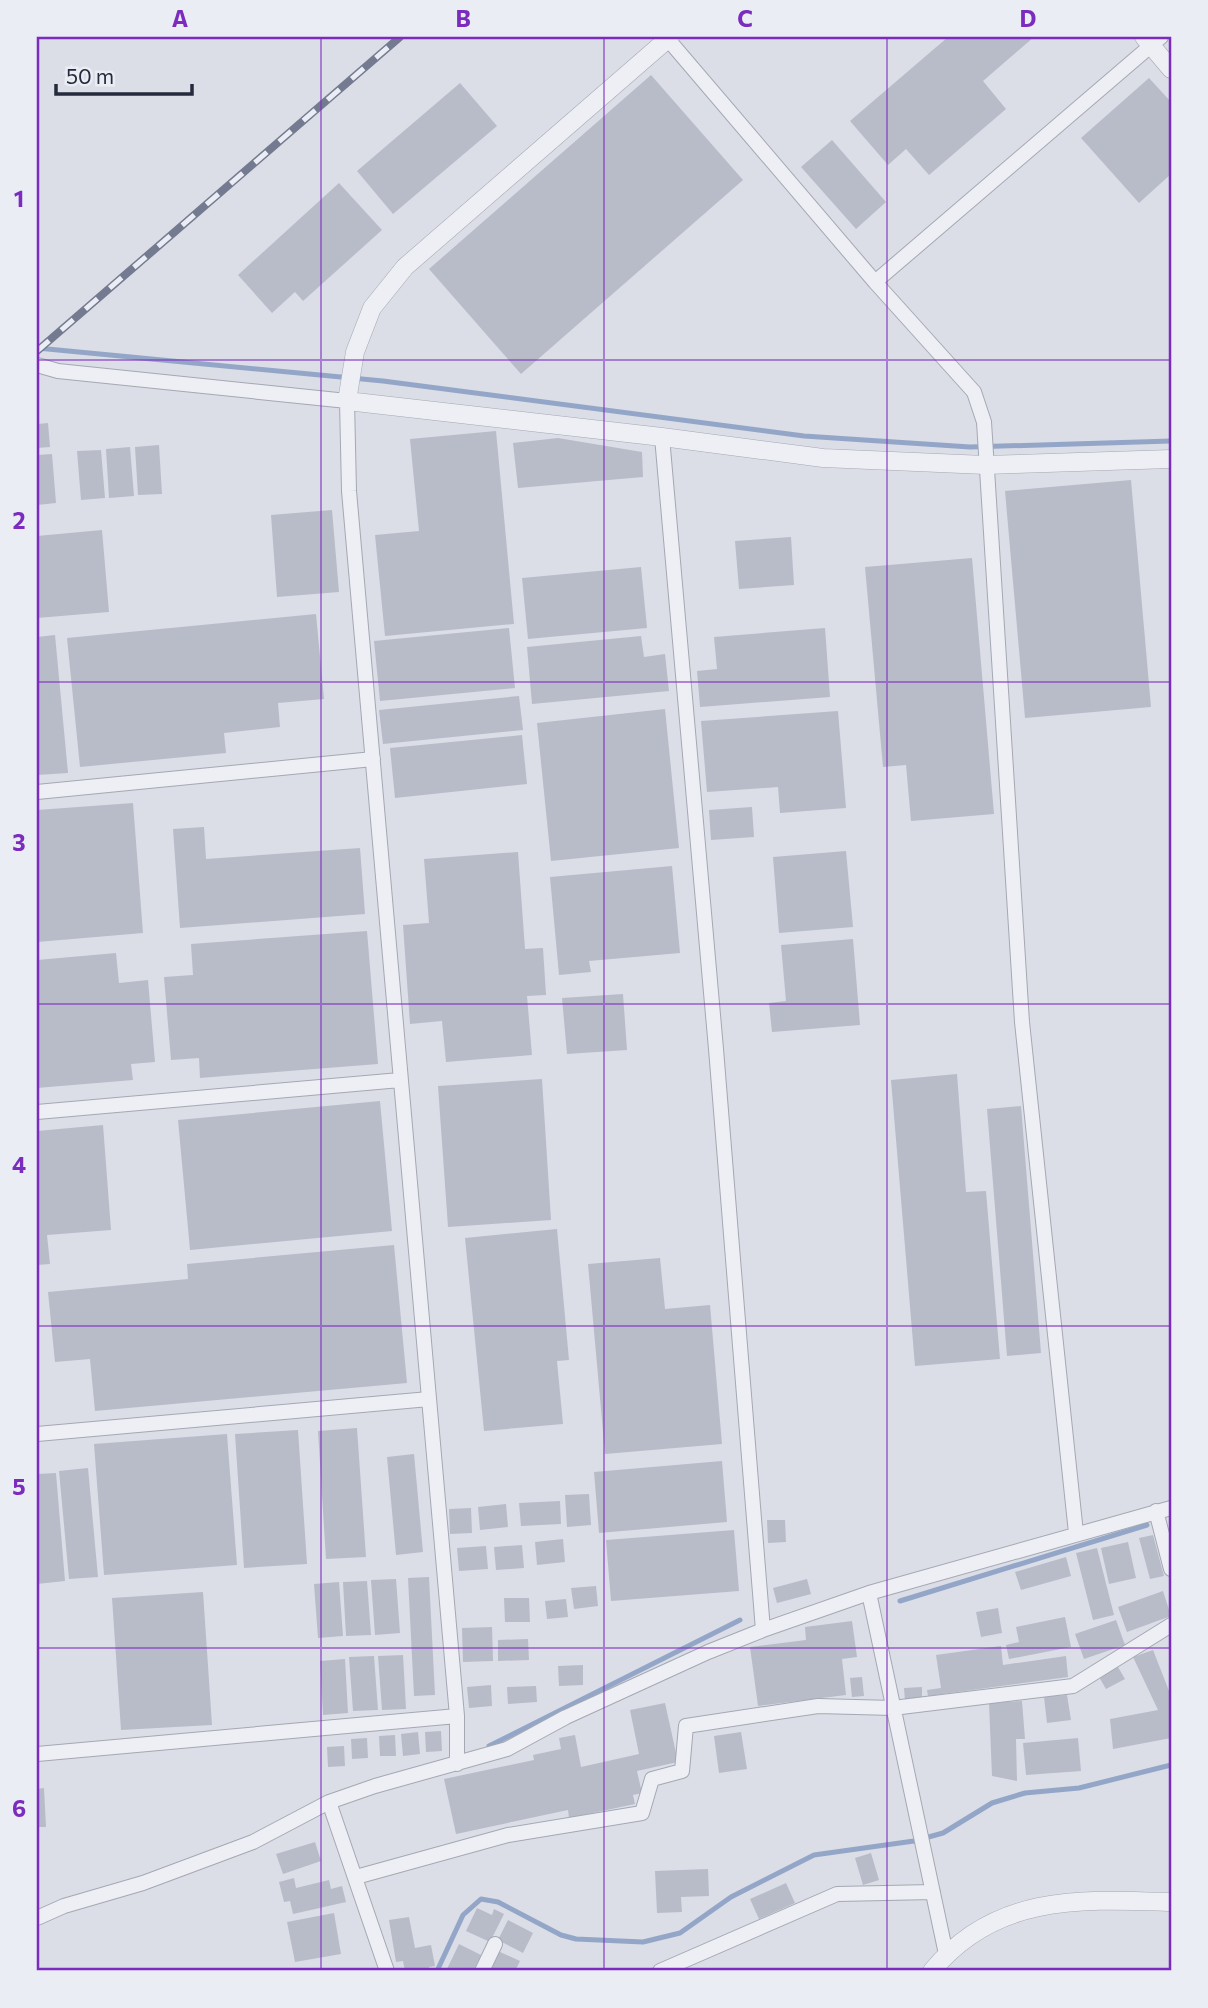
<svg xmlns="http://www.w3.org/2000/svg" width="1208" height="2008" viewBox="0 0 1208 2008" font-family="Commissioner,sans-serif">
<rect width="100%" height="100%" fill="#dbdee6"/>
<g fill="none" stroke-linecap="round" stroke-linejoin="round">
<path stroke="#94a6c8" stroke-width="5" d="M 37,348 L 383,381 L 804,436 L 970,447 L 1171,441
M 900,1601 L 1147,1525
M 489,1746 L 740,1620
M 437,1971 L 463,1915 L 481,1899 L 498,1902 L 561,1935 L 576,1939 L 643,1942 L 680,1933 L 731,1897 L 814,1855 L 914,1841 L 943,1833 L 992,1803 L 1025,1793 L 1079,1788 L 1171,1765"/>
</g>
<path fill="#b8bcc9" d="M 948,37 L 1034,37 L 983,81 L 1006,109 L 929,175 L 906,149 L 888,165 L 850,121 Z
M 651,75 L 743,180 L 521,374 L 429,269 Z
M 1149,78 L 1171,102 L 1171,174 L 1139,203 L 1081,138 Z
M 460,83 L 497,126 L 393,214 L 357,171 Z
M 832,140 L 886,202 L 856,229 L 801,167 Z
M 339,183 L 382,230 L 303,301 L 295,292 L 272,313 L 238,275 Z
M 48,423 L 50,447 L 37,448 L 37,424 Z
M 496,431 L 514,624 L 385,636 L 375,535 L 419,531 L 410,439 Z
M 558,438 L 642,452 L 643,477 L 518,488 L 513,443 Z
M 159,445 L 162,494 L 138,495 L 135,447 Z
M 130,447 L 134,496 L 109,498 L 106,449 Z
M 101,450 L 105,498 L 81,500 L 77,451 Z
M 52,454 L 56,503 L 37,505 L 37,455 Z
M 1131,480 L 1151,707 L 1025,718 L 1005,491 Z
M 332,510 L 339,592 L 277,597 L 271,515 Z
M 102,530 L 109,612 L 37,618 L 37,536 Z
M 791,537 L 794,585 L 739,589 L 735,541 Z
M 972,558 L 994,814 L 911,821 L 906,765 L 883,767 L 865,567 Z
M 641,567 L 647,628 L 528,639 L 522,578 Z
M 316,614 L 324,699 L 278,703 L 280,727 L 224,733 L 226,753 L 80,767 L 67,638 Z
M 509,628 L 515,688 L 380,701 L 374,641 Z
M 825,628 L 830,697 L 700,707 L 697,671 L 717,669 L 714,637 Z
M 55,635 L 68,773 L 37,775 L 37,637 Z
M 641,636 L 644,657 L 665,654 L 669,691 L 532,704 L 527,647 Z
M 519,696 L 523,730 L 383,744 L 379,710 Z
M 665,709 L 679,848 L 551,861 L 537,723 Z
M 838,711 L 846,808 L 780,813 L 778,787 L 707,792 L 701,721 Z
M 522,735 L 527,784 L 395,798 L 390,748 Z
M 133,803 L 143,933 L 37,942 L 37,810 Z
M 752,807 L 754,837 L 711,840 L 709,810 Z
M 204,827 L 206,859 L 360,848 L 365,914 L 180,928 L 173,829 Z
M 846,851 L 853,927 L 779,933 L 773,857 Z
M 518,852 L 525,949 L 543,948 L 546,995 L 527,996 L 532,1055 L 446,1062 L 442,1021 L 410,1024 L 403,925 L 429,923 L 424,859 Z
M 672,866 L 680,953 L 589,961 L 591,972 L 559,975 L 550,877 Z
M 367,931 L 378,1064 L 200,1078 L 199,1058 L 171,1060 L 164,977 L 193,975 L 191,944 Z
M 853,939 L 860,1025 L 772,1032 L 769,1003 L 786,1001 L 781,945 Z
M 116,953 L 119,983 L 148,980 L 155,1062 L 131,1064 L 133,1080 L 37,1088 L 37,960 Z
M 623,994 L 627,1050 L 567,1054 L 562,998 Z
M 957,1074 L 966,1192 L 986,1191 L 1000,1359 L 915,1366 L 891,1080 Z
M 542,1079 L 551,1220 L 448,1227 L 438,1086 Z
M 380,1101 L 392,1231 L 190,1250 L 178,1120 Z
M 1021,1106 L 1041,1353 L 1007,1356 L 987,1109 Z
M 103,1125 L 111,1230 L 47,1235 L 50,1264 L 37,1265 L 37,1131 Z
M 557,1229 L 569,1360 L 557,1361 L 563,1424 L 484,1431 L 465,1238 Z
M 394,1245 L 407,1383 L 95,1411 L 90,1359 L 55,1362 L 48,1292 L 188,1279 L 187,1264 Z
M 660,1258 L 665,1309 L 710,1305 L 722,1444 L 605,1454 L 588,1264 Z
M 357,1428 L 366,1557 L 326,1559 L 318,1431 Z
M 298,1430 L 307,1564 L 244,1568 L 235,1434 Z
M 227,1434 L 237,1565 L 104,1575 L 94,1444 Z
M 414,1454 L 423,1552 L 396,1555 L 387,1457 Z
M 722,1461 L 727,1522 L 599,1533 L 594,1472 Z
M 88,1468 L 98,1577 L 69,1579 L 59,1471 Z
M 56,1473 L 65,1581 L 37,1584 L 37,1474 Z
M 589,1494 L 591,1525 L 567,1527 L 565,1495 Z
M 560,1501 L 561,1524 L 521,1526 L 519,1503 Z
M 506,1504 L 508,1527 L 480,1530 L 478,1507 Z
M 471,1508 L 472,1533 L 450,1534 L 449,1509 Z
M 767,1520 L 785,1520 L 786,1542 L 768,1543 Z
M 734,1530 L 739,1591 L 611,1601 L 606,1540 Z
M 1153,1535 L 1164,1576 L 1150,1579 L 1139,1538 Z
M 563,1539 L 565,1562 L 537,1565 L 535,1542 Z
M 1128,1542 L 1136,1578 L 1109,1584 L 1101,1548 Z
M 522,1545 L 524,1568 L 496,1570 L 494,1547 Z
M 486,1546 L 488,1569 L 459,1571 L 457,1548 Z
M 1097,1548 L 1114,1615 L 1093,1620 L 1076,1553 Z
M 1066,1557 L 1071,1576 L 1021,1590 L 1015,1572 Z
M 429,1577 L 435,1695 L 414,1696 L 408,1578 Z
M 396,1579 L 400,1633 L 375,1635 L 371,1580 Z
M 807,1579 L 811,1594 L 777,1603 L 773,1588 Z
M 367,1581 L 371,1635 L 346,1636 L 343,1582 Z
M 339,1582 L 343,1636 L 318,1638 L 314,1584 Z
M 596,1586 L 598,1606 L 574,1609 L 571,1588 Z
M 1163,1591 L 1171,1616 L 1127,1632 L 1118,1607 Z
M 203,1592 L 212,1725 L 121,1730 L 112,1598 Z
M 504,1598 L 529,1598 L 530,1622 L 505,1622 Z
M 566,1599 L 568,1617 L 547,1619 L 545,1601 Z
M 998,1608 L 1002,1633 L 981,1637 L 976,1612 Z
M 1065,1617 L 1071,1647 L 1009,1659 L 1006,1645 L 1019,1642 L 1016,1627 Z
M 1116,1620 L 1125,1645 L 1084,1659 L 1075,1634 Z
M 852,1621 L 857,1657 L 842,1659 L 846,1695 L 758,1706 L 750,1647 L 806,1640 L 805,1627 Z
M 492,1627 L 493,1661 L 463,1662 L 462,1628 Z
M 528,1639 L 529,1660 L 498,1661 L 498,1640 Z
M 1001,1646 L 1003,1665 L 1066,1656 L 1068,1677 L 928,1696 L 927,1690 L 941,1688 L 936,1655 Z
M 1153,1650 L 1171,1696 L 1171,1738 L 1113,1749 L 1110,1719 L 1158,1710 L 1133,1657 Z
M 403,1655 L 406,1709 L 382,1710 L 378,1656 Z
M 374,1656 L 378,1710 L 353,1711 L 349,1657 Z
M 345,1659 L 348,1713 L 323,1715 L 320,1661 Z
M 583,1665 L 583,1685 L 559,1686 L 558,1666 Z
M 1118,1667 L 1125,1679 L 1106,1689 L 1099,1677 Z
M 862,1677 L 864,1696 L 852,1697 L 850,1678 Z
M 491,1685 L 492,1706 L 469,1708 L 467,1687 Z
M 536,1686 L 537,1702 L 508,1704 L 507,1687 Z
M 922,1687 L 922,1701 L 905,1701 L 904,1688 Z
M 1067,1695 L 1071,1720 L 1047,1723 L 1044,1697 Z
M 1022,1701 L 1025,1739 L 1016,1739 L 1017,1781 L 992,1776 L 989,1703 Z
M 665,1703 L 678,1762 L 637,1771 L 642,1793 L 633,1795 L 635,1804 L 569,1818 L 568,1810 L 456,1834 L 444,1779 L 534,1760 L 533,1755 L 561,1749 L 559,1738 L 575,1735 L 581,1767 L 639,1754 L 630,1710 Z
M 441,1731 L 442,1751 L 426,1752 L 425,1732 Z
M 418,1732 L 420,1754 L 403,1756 L 401,1734 Z
M 741,1732 L 747,1769 L 719,1773 L 714,1736 Z
M 395,1735 L 396,1756 L 380,1756 L 379,1736 Z
M 367,1738 L 368,1758 L 352,1759 L 351,1739 Z
M 1078,1738 L 1081,1771 L 1026,1775 L 1023,1743 Z
M 344,1746 L 345,1766 L 328,1767 L 327,1747 Z
M 44,1788 L 46,1827 L 37,1827 L 37,1789 Z
M 315,1842 L 321,1861 L 283,1874 L 276,1854 Z
M 871,1853 L 879,1880 L 863,1885 L 855,1858 Z
M 708,1869 L 709,1896 L 681,1897 L 682,1912 L 657,1913 L 655,1871 Z
M 294,1878 L 296,1888 L 329,1880 L 331,1889 L 342,1886 L 346,1902 L 293,1914 L 290,1901 L 284,1902 L 279,1882 Z
M 786,1883 L 795,1903 L 759,1919 L 750,1899 Z
M 477,1908 L 492,1915 L 494,1909 L 504,1914 L 490,1942 L 466,1931 Z
M 334,1913 L 341,1954 L 295,1962 L 287,1922 Z
M 409,1917 L 415,1948 L 431,1945 L 435,1966 L 429,1967 L 429,1971 L 405,1971 L 403,1961 L 396,1962 L 389,1920 Z
M 508,1920 L 533,1933 L 523,1953 L 498,1940 Z
M 459,1944 L 481,1955 L 473,1971 L 446,1971 Z
M 498,1951 L 520,1961 L 515,1971 L 490,1971 Z"/>
<g fill="none" stroke-linecap="round" stroke-linejoin="round">
<g stroke="#a4a8b3" stroke-width="16">
<path id="minor" d="M 666,37 L 875,282 L 974,392 L 984,422 L 1022,1022 L 1076,1533
M 875,282 L 1161,37
M 37,365 L 58,371 L 347,401 L 349,491 L 457,1716 L 457,1764
M 662,437 L 716,1049 L 763,1630
M 37,792 L 373,759
M 37,1112 L 400,1080
M 37,1434 L 429,1399
M 1156,1511 L 1171,1569
M 869,1593 L 946,1954
M 37,1754 L 457,1716
M 329,1802 L 387,1971
M 356,1877 L 508,1835 L 642,1813 L 652,1779 L 682,1771 L 686,1726 L 818,1706 L 893,1708 L 1073,1686 L 1171,1625
M 37,1918 L 64,1906 L 143,1883 L 253,1842 L 329,1802 L 375,1786 L 507,1749 L 566,1717 L 708,1652 L 763,1630 L 869,1593 L 1171,1508
M 482,1971 L 495,1944
M 660,1971 L 837,1894 L 933,1892"/>
</g>
<g stroke="#a4a8b3" stroke-width="19">
<path id="tertiary" d="M 670,37 L 405,267 L 372,308 L 355,352 L 347,401 L 662,437 L 823,458 L 985,465 L 1171,459
M 1144,37 L 1171,69
M 932,1971 C 995,1894 1081,1899 1171,1902"/>
</g>
<use href="#minor" stroke="#edeff4" stroke-width="14"/>
<use href="#tertiary" stroke="#edeff4" stroke-width="18"/>
<g stroke="#747b90" stroke-width="8">
<path id="rail" d="M 37,351 L 400,37"/>
</g>
<use href="#rail" stroke="#eaedf4" stroke-width="5" stroke-dasharray="16" stroke-linecap="butt"/>
</g>
<path fill="none" stroke="#7b2cbf" stroke-width="2" stroke-opacity="0.55" d="M 321,37 L 321,1971M 604,37 L 604,1971M 887,37 L 887,1971M 37,360 L 1171,360M 37,682 L 1171,682M 37,1004 L 1171,1004M 37,1326 L 1171,1326M 37,1648 L 1171,1648"/>
<rect width="1208" height="2008" fill="none" stroke="#eaedf4" stroke-width="77"/>
<path d="M56 84v10h136v-10" fill="none" stroke="#252a3c" stroke-width="3.5"/>
<text x="66" y="84" font-size="21" fill="#252a3c" stroke="#eaedf4" stroke-width="5" paint-order="stroke">50 m</text>
<rect x="38" y="38" width="1132" height="1931" fill="none" stroke="#7b2cbf" stroke-width="2.5"/>
<g font-size="23" text-anchor="middle" font-weight="bold" fill="#7b2cbf">
<text x="180" y="27">A</text>
<text x="463" y="27">B</text>
<text x="745" y="27">C</text>
<text x="1028" y="27">D</text>
<text x="19" y="207">1</text>
<text x="19" y="529">2</text>
<text x="19" y="851">3</text>
<text x="19" y="1173">4</text>
<text x="19" y="1495">5</text>
<text x="19" y="1817">6</text>
</g>
</svg>
